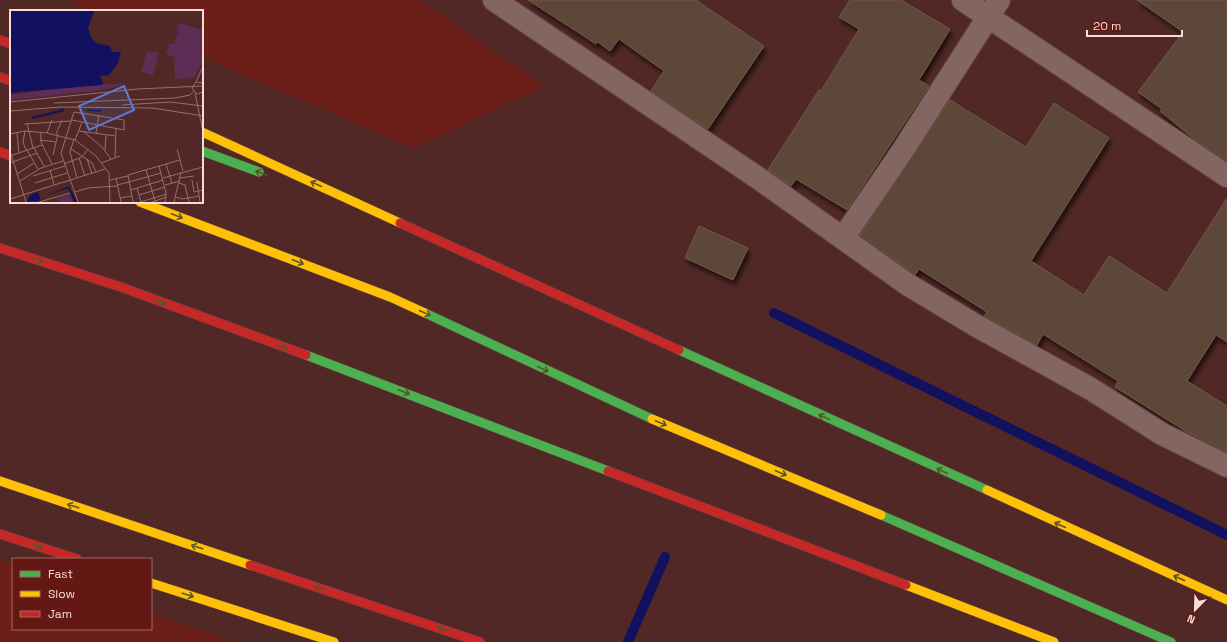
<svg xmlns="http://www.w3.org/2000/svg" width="1227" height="642" viewBox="0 0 1227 642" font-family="'Space Grotesk',sans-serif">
<defs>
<filter id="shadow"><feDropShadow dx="2.5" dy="4.5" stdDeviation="2" flood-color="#0009"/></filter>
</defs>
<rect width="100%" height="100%" fill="#512825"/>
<path fill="#6c1e18" d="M 69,0 L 420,0 L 544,86 L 414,148 L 202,57 L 202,11 L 94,11 Z
M 0,560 L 13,565 L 13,629 L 151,629 L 151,613 L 235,642 L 0,642 Z"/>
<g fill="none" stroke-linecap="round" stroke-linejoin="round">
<path stroke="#111160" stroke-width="10" d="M 774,313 L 1227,535
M 628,642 L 665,557"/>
</g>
<path fill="#5d4639" stroke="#715947" filter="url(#shadow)" d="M 528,0 L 696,0 L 764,46 L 708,129 L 651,91 L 664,71 L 619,39 L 610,51 L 598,42 L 596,44 Z
M 850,0 L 901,0 L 950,29 L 919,80 L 929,86 L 847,210 L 796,179 L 791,186 L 768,170 L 819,90 L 821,91 L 859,29 L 839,17 Z
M 1137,0 L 1227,0 L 1227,161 L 1194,139 L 1160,111 L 1162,109 L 1138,92 L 1183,32 Z
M 950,100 L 1026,147 L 1054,103 L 1109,138 L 1031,261 L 1084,295 L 1109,256 L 1167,293 L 1227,198 L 1227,342 L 1216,335 L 1187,381 L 1227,406 L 1227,452 L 1187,432 L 1115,387 L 1118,381 L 1043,334 L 1037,345 L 984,316 L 987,312 L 919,269 L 915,275 L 914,274 L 860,235 Z
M 699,226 L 748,248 L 733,280 L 685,258 Z"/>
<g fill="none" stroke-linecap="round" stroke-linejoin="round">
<g stroke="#624542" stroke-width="24">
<path id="street" d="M 494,0 L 761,180 L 907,284 L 975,325 L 1091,389 L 1162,434 L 1227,466
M 963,0 L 1227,176
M 843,238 L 903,150 L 999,0"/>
</g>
<g stroke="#624542" stroke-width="10">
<path id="fast" d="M 202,151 L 259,172
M 425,313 L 652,419
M 679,350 L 987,490
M 306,355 L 608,471
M 881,515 L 1171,642"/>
</g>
<g stroke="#624542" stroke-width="10">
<path id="slow" d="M 202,132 L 400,223
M 140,202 L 390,297 L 425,313
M 652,419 L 881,515
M 0,481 L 250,565
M 987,490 L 1227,600
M 151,583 L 334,642
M 906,585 L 1054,642"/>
</g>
<g stroke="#624542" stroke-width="10">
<path id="jam" d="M 0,40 L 11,44
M 0,77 L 11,81
M 0,152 L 11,156
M 400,223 L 679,350
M 0,248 L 121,287 L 306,355
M 608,471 L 906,585
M 0,534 L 77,559
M 250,565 L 480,642"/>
</g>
<use href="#street" stroke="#836562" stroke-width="22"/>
<use href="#fast" stroke="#4caf50" stroke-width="9"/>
<use href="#slow" stroke="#ffc107" stroke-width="9"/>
<use href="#jam" stroke="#c62828" stroke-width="9"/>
</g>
<defs><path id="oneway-shaft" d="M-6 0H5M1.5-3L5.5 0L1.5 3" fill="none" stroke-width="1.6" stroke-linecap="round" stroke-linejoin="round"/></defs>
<g stroke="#5a542b">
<use href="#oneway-shaft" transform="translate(261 173) rotate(-160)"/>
<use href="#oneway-shaft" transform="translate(316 184) rotate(-155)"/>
<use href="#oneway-shaft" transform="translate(177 216) rotate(21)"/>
<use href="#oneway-shaft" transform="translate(37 260) rotate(18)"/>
<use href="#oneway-shaft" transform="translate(298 262) rotate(21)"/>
<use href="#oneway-shaft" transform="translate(160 302) rotate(21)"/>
<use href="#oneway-shaft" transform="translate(425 313) rotate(25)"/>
<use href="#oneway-shaft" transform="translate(282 347) rotate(19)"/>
<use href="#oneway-shaft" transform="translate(543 369) rotate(25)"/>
<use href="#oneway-shaft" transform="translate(404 392) rotate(21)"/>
<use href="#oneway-shaft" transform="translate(824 417) rotate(-155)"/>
<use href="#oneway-shaft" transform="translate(661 423) rotate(23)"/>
<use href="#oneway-shaft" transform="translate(942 471) rotate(-155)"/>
<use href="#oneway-shaft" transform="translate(781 473) rotate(23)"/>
<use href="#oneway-shaft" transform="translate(73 506) rotate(-162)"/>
<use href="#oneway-shaft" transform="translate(1060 525) rotate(-156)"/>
<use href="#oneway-shaft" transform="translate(37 546) rotate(18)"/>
<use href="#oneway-shaft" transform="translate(197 547) rotate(-162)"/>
<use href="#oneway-shaft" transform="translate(1179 578) rotate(-156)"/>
<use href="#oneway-shaft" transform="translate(320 588) rotate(-162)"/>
<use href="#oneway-shaft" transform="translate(188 595) rotate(18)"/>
<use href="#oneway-shaft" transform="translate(443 629) rotate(-162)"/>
</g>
<g transform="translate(10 10)">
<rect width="193" height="193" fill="#512825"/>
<path d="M 170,13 L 193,20 L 193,51 L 184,67 L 165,70 L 164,48 L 156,43 L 159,34 L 164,34 L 169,20 L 166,17 ZM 137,41 L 149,43 L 143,65 L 131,62 ZM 119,73 L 93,80 L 0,90 L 0,85 L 48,78 ZM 60,184 L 63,192 L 50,192 L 48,188 Z" fill="#5c2d55"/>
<path d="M 0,1 L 84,1 L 78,18 L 81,27 L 86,33 L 100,36 L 102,42 L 111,42 L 108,53 L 99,65 L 90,66 L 93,73 L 91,75 L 0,83 ZM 59,176 L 67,192 L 64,192 L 58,178 L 36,186 ZM 28,182 L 31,191 L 17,192 L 20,185 Z" fill="#111160"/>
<path fill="none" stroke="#111160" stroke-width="2" d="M 77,100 L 91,101M 22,108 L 54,100"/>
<path fill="none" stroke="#94706d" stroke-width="1" d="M 186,72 L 193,56M 193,73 L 186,72 L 182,78 L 187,84 L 193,82M 185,83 L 193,122M 0,92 L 128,79 L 193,76M 44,93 L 165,88 L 180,85 L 184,81M 112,95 L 160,92 L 193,96M 0,101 L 50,97 L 143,98 L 193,106M 62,110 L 114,120 L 114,110 L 64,102 L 51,143 L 68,192M 17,113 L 23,138M 14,114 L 61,111M 15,121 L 13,132 L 16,140M 69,121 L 106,126M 73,121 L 92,137 L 101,149M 7,122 L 9,143M 31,122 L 31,132 L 42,154M 37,123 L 42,110M 86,123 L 89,105M 0,124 L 15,121 L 37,123 L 65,130 L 85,145 L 99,163 L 100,192M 46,124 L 52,110M 64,129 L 60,142 L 67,168M 30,130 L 46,132M 65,130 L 72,112M 24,138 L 34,156M 60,138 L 82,153 L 86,162M 167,139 L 173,161M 17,140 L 28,159M 95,140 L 96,125M 0,141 L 16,192M 43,145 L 48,124M 0,146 L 32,135M 105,147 L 106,118M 69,148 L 75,166M 77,149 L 82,164M 0,153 L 27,143M 91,153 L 110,146M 54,154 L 72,147 L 78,139M 156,154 L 162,173M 149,156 L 156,183 L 155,192M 40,160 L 44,175M 136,160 L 145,191M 7,164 L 24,153M 23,166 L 55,156M 106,168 L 111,192M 153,168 L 193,157M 170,168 L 184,166M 100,170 L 118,166M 182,170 L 184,182 L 193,180M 10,171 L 31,158 L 53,151M 119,172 L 151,163M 187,172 L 190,192M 25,173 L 57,163M 169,173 L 175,175 L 179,192M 107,175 L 119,172M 155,175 L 170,171M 127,178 L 131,192M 121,180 L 153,170M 65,182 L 78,178 L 107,176M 129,185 L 155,177M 165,187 L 173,189 L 189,186M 110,188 L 122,186M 0,189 L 95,159M 29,192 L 60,183M 123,192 L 118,165 L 170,150M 130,192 L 157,184M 142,192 L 157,187M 164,192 L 171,162"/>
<path fill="#5f79d8" fill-opacity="0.15" stroke="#5f79d8" stroke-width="2" d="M 114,76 L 124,100 L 79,120 L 69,96 Z"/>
<rect width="193" height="193" fill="none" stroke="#f9dcd8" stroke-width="2"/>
</g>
<rect x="12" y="558" width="140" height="72" fill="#631813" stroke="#9f6662"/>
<rect x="20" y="571" width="20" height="6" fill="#4caf50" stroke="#9f6662"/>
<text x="48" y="578" font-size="12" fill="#f9dcd8">Fast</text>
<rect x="20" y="591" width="20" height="6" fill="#ffc107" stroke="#9f6662"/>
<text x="48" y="598" font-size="12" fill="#f9dcd8">Slow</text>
<rect x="20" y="611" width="20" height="6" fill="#c62828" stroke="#9f6662"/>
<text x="48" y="618" font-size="12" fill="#f9dcd8">Jam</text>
<g transform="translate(1195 610) rotate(203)" stroke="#631813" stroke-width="3" paint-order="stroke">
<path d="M0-3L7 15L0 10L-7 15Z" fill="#f9dcd8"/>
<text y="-6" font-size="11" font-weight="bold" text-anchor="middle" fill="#f9dcd8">N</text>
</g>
<path d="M1087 30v6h95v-6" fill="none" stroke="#f9dcd8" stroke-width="2"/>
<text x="1093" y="30" font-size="12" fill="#f9dcd8" stroke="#631813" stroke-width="3" paint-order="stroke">20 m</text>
</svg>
